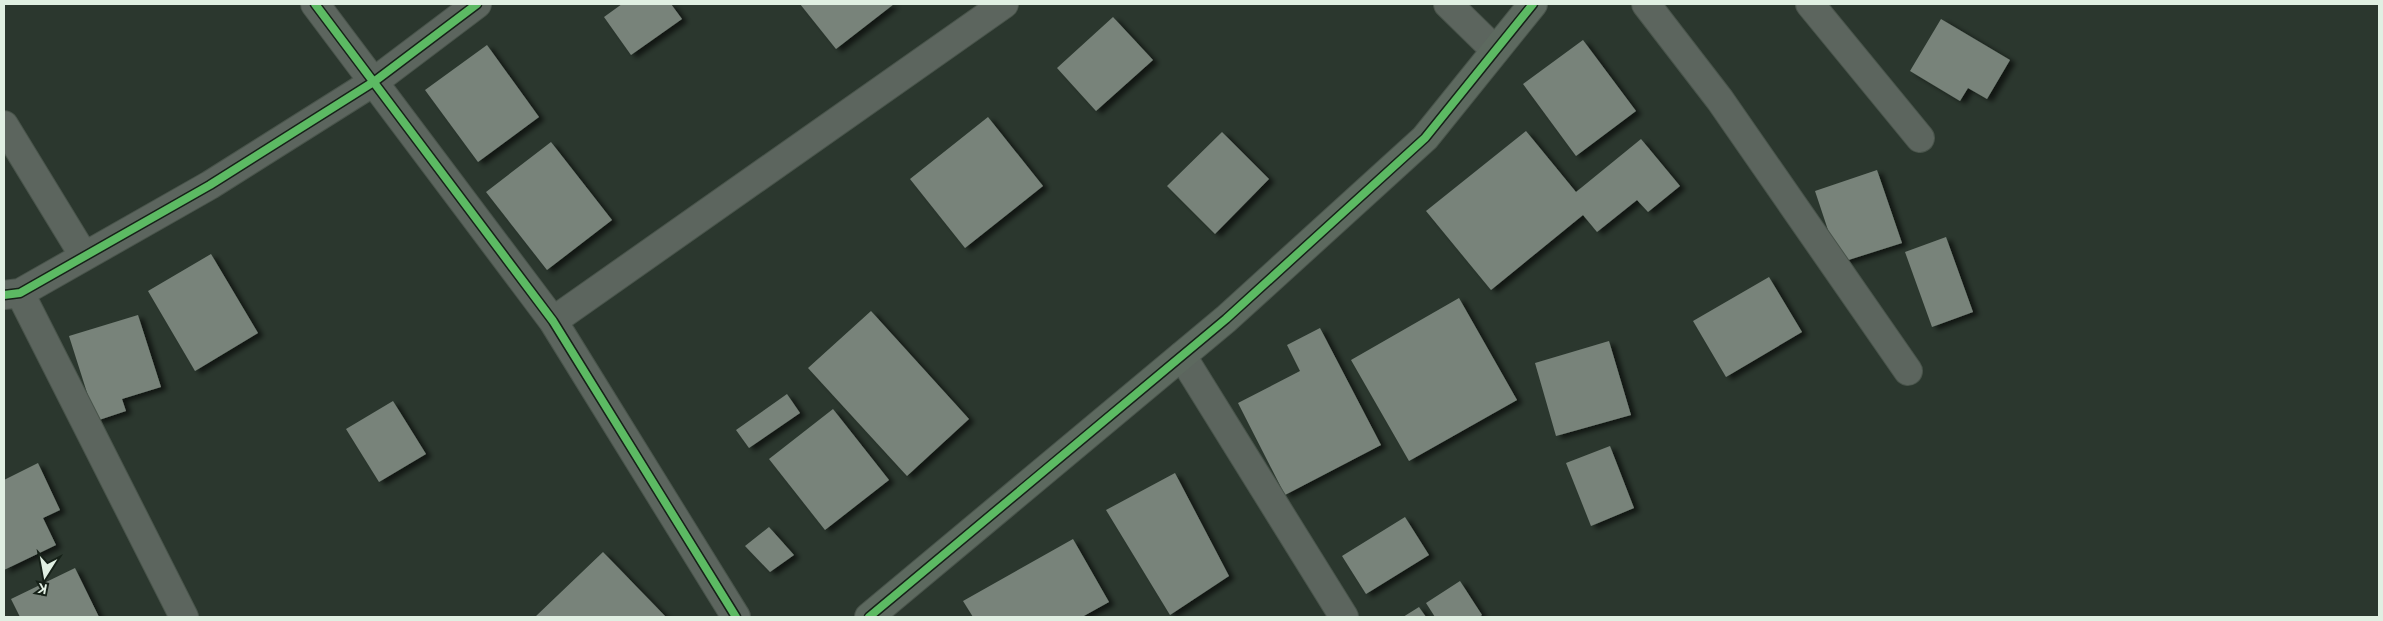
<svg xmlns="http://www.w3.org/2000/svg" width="2383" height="621" viewBox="0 0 2383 621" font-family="Figtree,sans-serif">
<defs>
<filter id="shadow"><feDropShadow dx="5.5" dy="3" stdDeviation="2.5" flood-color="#0009"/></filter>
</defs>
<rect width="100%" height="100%" fill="#2b372e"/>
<path fill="#78837a" filter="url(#shadow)" d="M 622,4 L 671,4 L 682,19 L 631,55 L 604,17 Z
M 800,4 L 894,4 L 836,49 Z
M 1113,17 L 1153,60 L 1096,111 L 1057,68 Z
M 1941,19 L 2010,60 L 1987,99 L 1968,88 L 1960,101 L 1910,71 Z
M 1583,40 L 1636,111 L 1576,156 L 1523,84 Z
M 487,45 L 539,117 L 478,162 L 425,90 Z
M 988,117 L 1043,186 L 965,248 L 910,179 Z
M 1526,131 L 1576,192 L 1641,139 L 1680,186 L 1648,212 L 1637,200 L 1597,232 L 1583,215 L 1491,290 L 1426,211 Z
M 1222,132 L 1269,179 L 1215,234 L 1167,186 Z
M 551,142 L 612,220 L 547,270 L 486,192 Z
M 1877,170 L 1902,243 L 1839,263 L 1815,191 Z
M 1946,237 L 1973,312 L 1932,327 L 1905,252 Z
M 211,254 L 258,333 L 195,371 L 148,291 Z
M 1769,277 L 1802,332 L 1726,377 L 1693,321 Z
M 1459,298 L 1517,400 L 1409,461 L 1351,360 Z
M 871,311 L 969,419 L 907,476 L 808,368 Z
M 138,315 L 161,387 L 122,399 L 126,411 L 96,421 L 69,336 Z
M 1320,328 L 1381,445 L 1285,495 L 1238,403 L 1300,371 L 1287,345 Z
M 1609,341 L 1631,415 L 1556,436 L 1535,363 Z
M 787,394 L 800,413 L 749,448 L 736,430 Z
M 393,401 L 426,454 L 379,482 L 346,429 Z
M 833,409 L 889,480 L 825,530 L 769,459 Z
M 1610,446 L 1634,508 L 1591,526 L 1566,463 Z
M 38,463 L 60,510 L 43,518 L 56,545 L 4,570 L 4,480 Z
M 1175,473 L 1229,576 L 1170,615 L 1106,510 Z
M 1405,517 L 1429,555 L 1366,594 L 1342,556 Z
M 769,527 L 794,555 L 770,572 L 745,546 Z
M 1073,539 L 1109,602 L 1082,617 L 973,617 L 963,601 Z
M 603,552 L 666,617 L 535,617 Z
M 75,568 L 99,617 L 20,617 L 11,599 Z
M 1460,581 L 1482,615 L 1479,617 L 1435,617 L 1426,603 Z
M 1419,607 L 1426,617 L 1403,617 Z"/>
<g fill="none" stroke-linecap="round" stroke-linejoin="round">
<g stroke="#49544b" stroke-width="30">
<path id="street" d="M 315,4 L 553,321 L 736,617
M 1448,4 L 1495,50
M 1646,4 L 1720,100 L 1908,371
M 1810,4 L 1920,138
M 4,125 L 84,256
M 20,293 L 184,617
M 4,295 L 20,293 L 210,185 L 375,81 L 477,4
M 553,321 L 1004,4
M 1182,356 L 1344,617"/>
</g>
<g stroke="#49544b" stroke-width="30">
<path id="secondary" d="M 869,617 L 1226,319 L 1425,138 L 1533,4"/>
</g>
<use href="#street" stroke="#5c655e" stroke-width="28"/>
<use href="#secondary" stroke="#5d695f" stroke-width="28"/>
<g stroke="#162118" stroke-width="11">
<path id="cycleway" d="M 315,4 L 553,321 L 736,617
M 4,295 L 20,293 L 210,185 L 375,81 L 477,4
M 869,617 L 1226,319 L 1425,138 L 1533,4"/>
</g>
<use href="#cycleway" stroke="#5cba63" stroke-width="8"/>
</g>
<rect width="2383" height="621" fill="none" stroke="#e0efe2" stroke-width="10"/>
<g transform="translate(45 576) rotate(191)" stroke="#162118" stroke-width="4" paint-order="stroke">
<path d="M0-4L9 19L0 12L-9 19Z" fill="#e0efe2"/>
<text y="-8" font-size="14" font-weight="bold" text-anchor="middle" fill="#e0efe2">K</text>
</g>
</svg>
